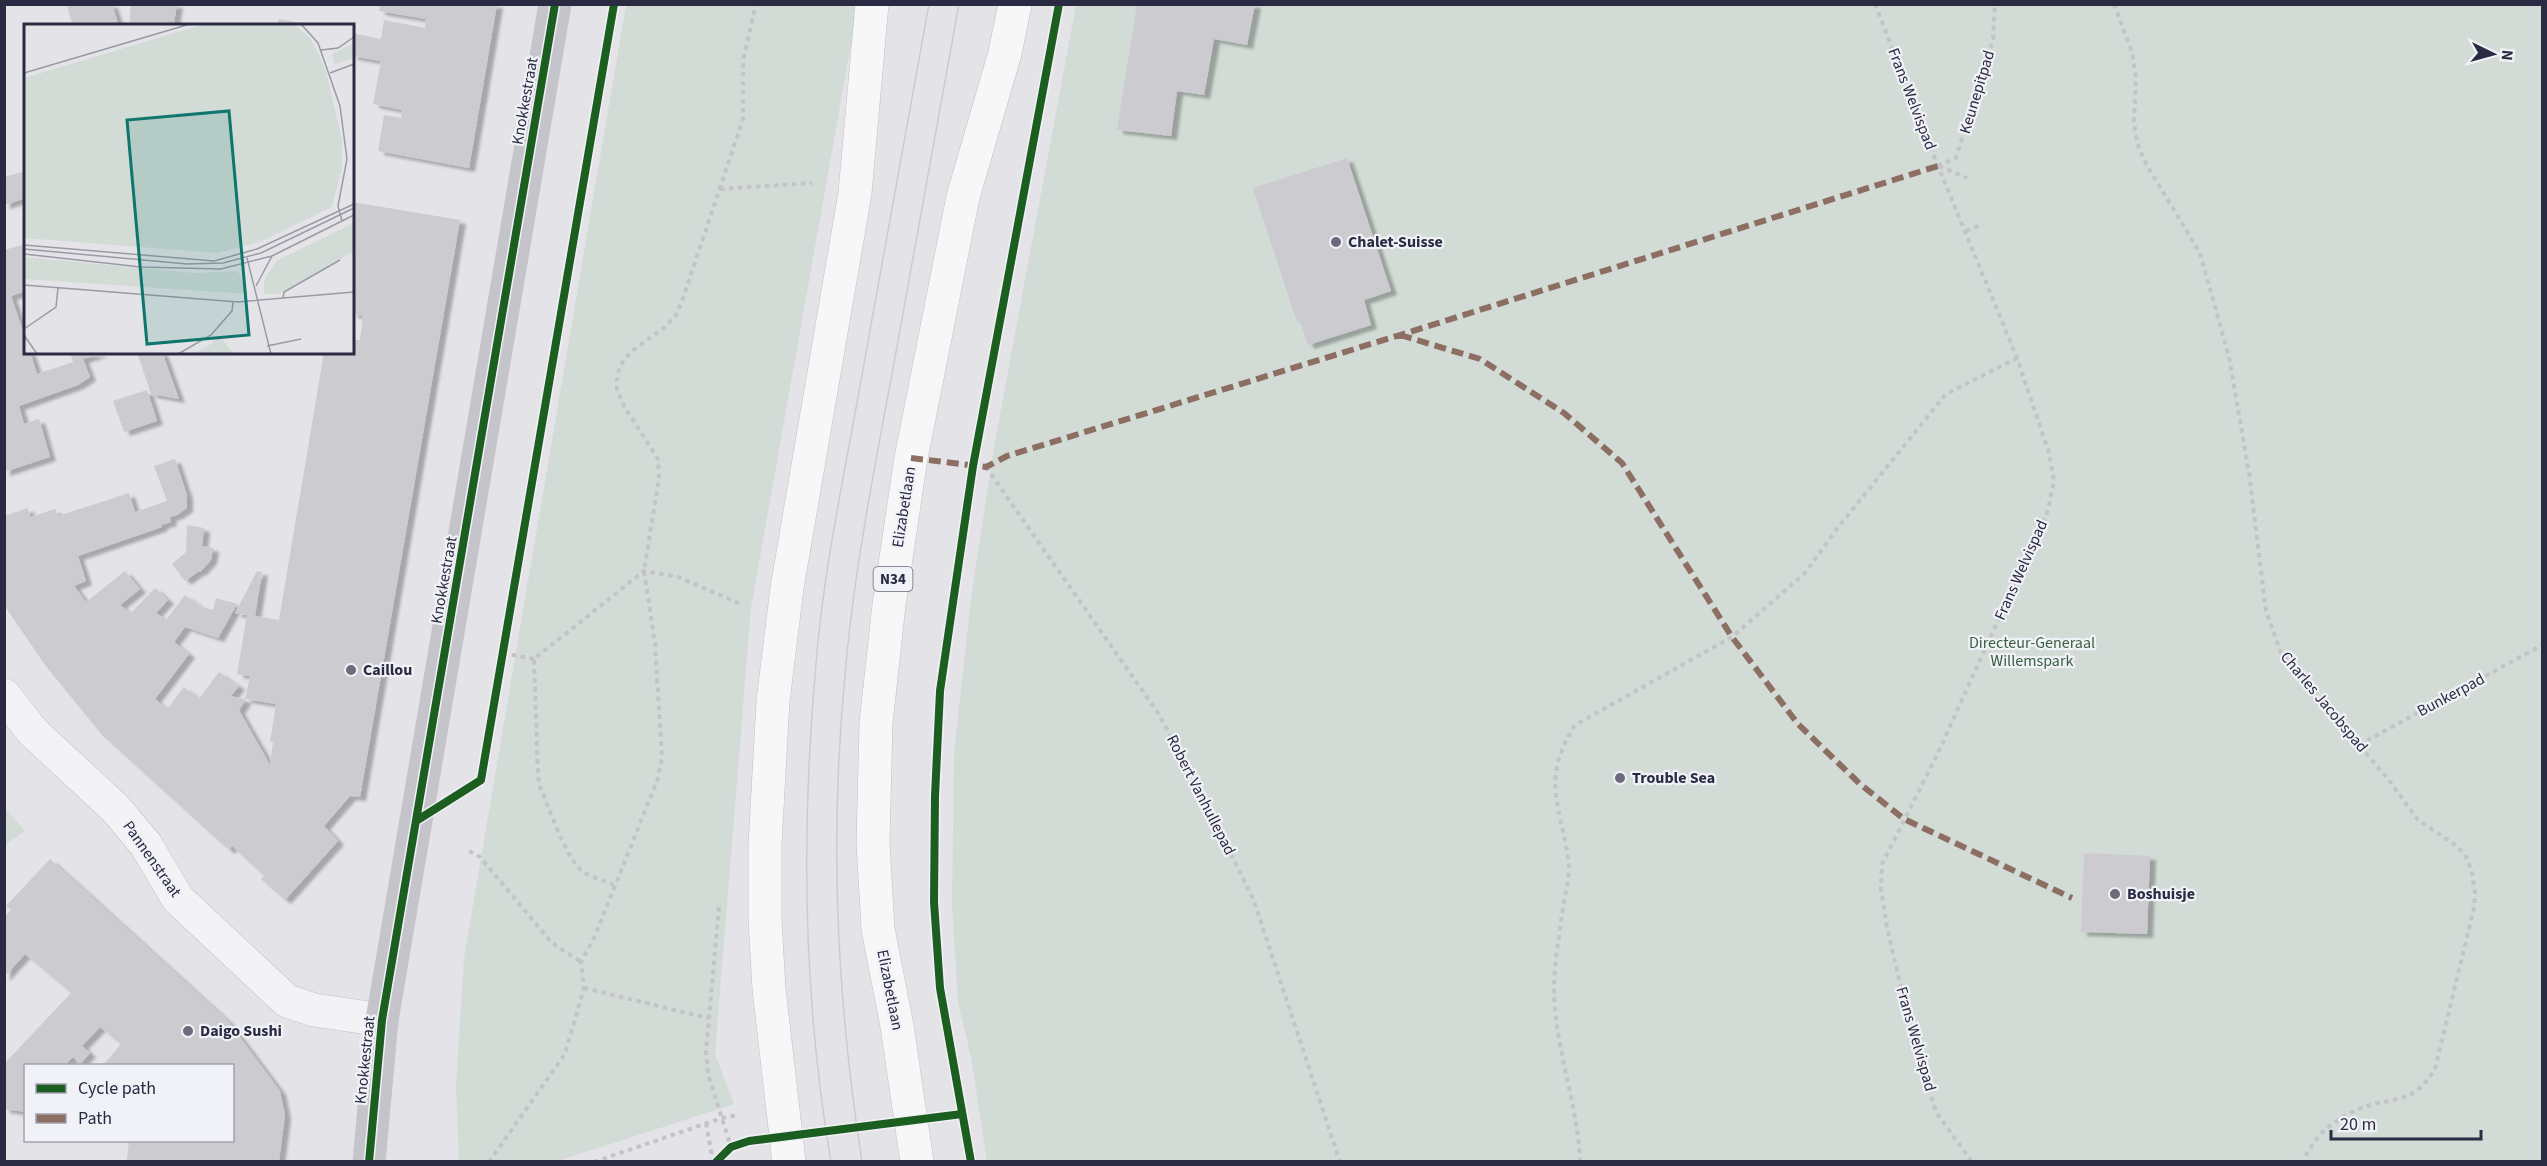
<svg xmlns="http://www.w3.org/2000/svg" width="2547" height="1166" viewBox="0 0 2547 1166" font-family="'Source Sans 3',sans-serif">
<defs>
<filter id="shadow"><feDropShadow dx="6" dy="4" stdDeviation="1.5" flood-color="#0004"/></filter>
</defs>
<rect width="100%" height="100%" fill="#e4e4e8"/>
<path fill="#d2dbd5" d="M 626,5 L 858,5 L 751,608 L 715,1054 L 734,1104 L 558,1161 L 459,1162 L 456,1085 L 464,958 Z
M 1076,5 L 2542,5 L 2542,1161 L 987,1162 L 971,1057 L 958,1002 L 952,904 L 954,753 L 971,598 L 994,447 Z
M 5,808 L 25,831 L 5,845 L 4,845 Z"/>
<path fill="#cbcbd0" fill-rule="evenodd" filter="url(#shadow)" d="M 75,4 L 112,4 L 118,23 L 110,26 L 73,26 L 67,7 Z
M 131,4 L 177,4 L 174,23 L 177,26 L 129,26 Z
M 380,4 L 497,4 L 469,168 L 378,151 L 384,115 L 401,118 L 402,110 L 373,104 L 381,61 L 352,56 L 352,33 L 381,39 L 384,20 L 425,28 L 426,19 L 379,11 Z
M 1137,4 L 1255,4 L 1247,45 L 1214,39 L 1204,95 L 1177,91 L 1171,136 L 1117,130 Z
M 279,19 L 307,24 L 307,26 L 278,26 Z
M 1347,158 L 1391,291 L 1364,300 L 1371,325 L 1308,345 L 1300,321 L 1297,322 L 1253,188 Z
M 26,171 L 26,198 L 4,205 L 4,177 Z
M 352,202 L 460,220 L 360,797 L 350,796 L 324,826 L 338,841 L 285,900 L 261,879 L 264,876 L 232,846 L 229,850 L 102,735 L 45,665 L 4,605 L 4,516 L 28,508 L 30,517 L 55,509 L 58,516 L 129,493 L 135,512 L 167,501 L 154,466 L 175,459 L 187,495 L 187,508 L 177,515 L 170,517 L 171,522 L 161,525 L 162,527 L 78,556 L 86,581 L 74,586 L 86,602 L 125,571 L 140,589 L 120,605 L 131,613 L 155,588 L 168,600 L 156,613 L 166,620 L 185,595 L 200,606 L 213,610 L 216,598 L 237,604 L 218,638 L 185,627 L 174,642 L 189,654 L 155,699 L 167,709 L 184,687 L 199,699 L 219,672 L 239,686 L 231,696 L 245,699 L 250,676 L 237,674 L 247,615 L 235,613 L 257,571 L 262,572 L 255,616 L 279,620 L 324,352 L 352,352 L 352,340 L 360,340 L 363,316 L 352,314 ZM 246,699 L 276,704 L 270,742 L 273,742 L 270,765 L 239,710 Z
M 26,244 L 26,291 L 11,296 L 26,340 L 26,352 L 30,352 L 37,374 L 73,362 L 70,352 L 102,353 L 83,359 L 90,377 L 78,385 L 19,406 L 24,424 L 39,419 L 50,457 L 4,472 L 4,250 Z
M 137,352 L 162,352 L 179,399 L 151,394 Z
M 147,390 L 157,421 L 124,432 L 113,401 Z
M 187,525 L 204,528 L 202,546 L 213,548 L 211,560 L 200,572 L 199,571 L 185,581 L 172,564 L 186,552 Z
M 2084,853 L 2150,856 L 2147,934 L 2081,932 Z
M 50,859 L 228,1021 L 280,1091 L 285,1115 L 279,1161 L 127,1161 L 129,1140 L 232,1140 L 232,1065 L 103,1065 L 121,1044 L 100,1027 L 82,1046 L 90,1053 L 80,1064 L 73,1057 L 65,1065 L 26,1065 L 26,1112 L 4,1109 L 4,1064 L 71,993 L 25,954 L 4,977 L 4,917 L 11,910 L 6,906 Z"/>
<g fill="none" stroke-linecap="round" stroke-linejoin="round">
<g stroke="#c1c1c6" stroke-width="34">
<path id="street" d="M 4,695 L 33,732 L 116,809 L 146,845 L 178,899 L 287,1001 L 314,1010 L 382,1020"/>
</g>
<g stroke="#c0c0c6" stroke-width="34">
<path id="primary" d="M 789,1162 L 769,989 L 765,920 L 765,845 L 773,701 L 787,588 L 855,193 L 872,4
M 917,1162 L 897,1026 L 878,929 L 873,843 L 876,723 L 889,605 L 911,458 L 963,197 L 1005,53 L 1015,4"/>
</g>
<path stroke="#c3c3c8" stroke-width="4" stroke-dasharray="4.5 4.5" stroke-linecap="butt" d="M 1875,4 L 1938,166 L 2017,358 L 2049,453 L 2054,481 L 2048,510 L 1937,755 L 1882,864 L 1881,890 L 1887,927 L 1907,1013 L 1936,1112 L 1972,1162
M 2114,4 L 2132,52 L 2136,79 L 2134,121 L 2137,143 L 2146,164 L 2200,253 L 2229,357 L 2249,473 L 2266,611 L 2281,653 L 2388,779 L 2418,820 L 2457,846 L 2467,858 L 2472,873 L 2475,893 L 2474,908 L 2435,1069 C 2429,1078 2423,1087 2413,1093 C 2403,1099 2389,1101 2377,1103 C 2344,1112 2317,1129 2303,1162
M 1938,166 L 1956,158 L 1993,39 L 1995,4
M 1939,166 L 1967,178
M 720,189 L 812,183
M 1966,231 L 1983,224
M 986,467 L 1158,713 L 1193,776 L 1254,901 L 1340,1162
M 503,653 L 534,659
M 2359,745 L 2542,645
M 469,851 L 480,857 L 552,943 L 581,962
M 614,885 C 603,880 589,877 580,869 C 565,855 549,807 540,787 L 538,776 L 534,659 L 644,571 L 678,577 L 741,604
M 719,907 L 706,1052 L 708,1074 L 731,1147
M 584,988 L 708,1018
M 706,1123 L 713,1162
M 489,1162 L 565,1054 L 584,988 L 581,962 L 594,938 L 657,781 L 662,758 L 655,644 L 644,571 L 659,478 L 658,459 L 624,406 L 617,389 L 617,375 L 622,363 L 632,351 L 665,327 L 676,315 L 682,301 L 743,119 L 743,60 L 756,4
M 594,1162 L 722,1118 L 739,1115
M 1580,1162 C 1578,1104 1555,1049 1554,991 C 1554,961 1560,931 1564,901 C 1566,889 1570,876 1569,865 C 1562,806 1539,782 1575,725 L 1732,637 L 1805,573 L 1836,530 L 1946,394 L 2017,358"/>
<use href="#street" stroke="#f3f3f5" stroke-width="33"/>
<path stroke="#c4c4ca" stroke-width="33" d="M 369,1162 L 382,1020 L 555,4"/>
<use href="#primary" stroke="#f7f7f7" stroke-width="33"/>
<path stroke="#ccccd0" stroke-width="1.5" d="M 831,1162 C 803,998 801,829 816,664 C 823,575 842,486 858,397 C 881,266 905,135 929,4
M 862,1162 C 836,994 829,833 846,664 C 855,567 874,470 892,374 C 914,251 937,128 959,4"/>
<path stroke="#8d6e63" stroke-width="6" stroke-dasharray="12 6" stroke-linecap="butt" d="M 1400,335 L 1480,359 L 1564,413 L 1622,463 L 1732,637 L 1798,724 L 1860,784 L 1904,819 L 2072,898
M 911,458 L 986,467 L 1007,456 L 1400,335 L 1938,166"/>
<g stroke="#f1f2f7" stroke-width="11">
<path id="cycleway" d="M 416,821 L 481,780 L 614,4
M 369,1162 L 382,1020 L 555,4
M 716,1162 L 731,1147 L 749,1141 L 962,1114
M 971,1162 L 940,988 L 934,902 L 935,796 L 940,691 L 973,466 L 1059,4"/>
</g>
<use href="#cycleway" stroke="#1b5e20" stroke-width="8"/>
</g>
<g fill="#6b6b7c" stroke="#f1f2f7" stroke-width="2">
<circle cx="1336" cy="242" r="6"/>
<circle cx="351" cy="670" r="6"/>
<circle cx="1620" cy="778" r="6"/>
<circle cx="2115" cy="894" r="6"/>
<circle cx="188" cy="1031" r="6"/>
</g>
<g text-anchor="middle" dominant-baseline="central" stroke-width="4.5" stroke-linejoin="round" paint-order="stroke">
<rect fill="#f1f2f7" stroke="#666678" stroke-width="1.5" x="873.5" y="567" width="39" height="24" rx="4.5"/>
<g font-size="15" font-weight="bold" fill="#2a2a42">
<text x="893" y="579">N34</text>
</g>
<g font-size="16" fill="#2a2a42" stroke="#f1f2f7">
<text transform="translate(1977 92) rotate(-73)">Keunepitpad</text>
<text transform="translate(1912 99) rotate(69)">Frans Welvispad</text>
<text transform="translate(525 101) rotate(-80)">Knokkestraat</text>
<text transform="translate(904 507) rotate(-81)">Elizabetlaan</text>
<text transform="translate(2021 570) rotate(-66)">Frans Welvispad</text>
<text transform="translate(444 580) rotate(-80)">Knokkestraat</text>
<text transform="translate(2451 695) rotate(-28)">Bunkerpad</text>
<text transform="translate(2324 702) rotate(50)">Charles Jacobspad</text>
<text transform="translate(1201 795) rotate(63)">Robert Vanhullepad</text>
<text transform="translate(152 859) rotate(55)">Pannenstraat</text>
<text transform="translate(890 990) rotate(79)">Elizabetlaan</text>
<text transform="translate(1916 1039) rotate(74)">Frans Welvispad</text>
<text transform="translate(365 1060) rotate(-84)">Knokkestraat</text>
</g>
<g font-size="16" font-weight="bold" fill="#2a2a42" stroke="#f1f2f7" text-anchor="start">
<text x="1348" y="242">Chalet-Suisse</text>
<text x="363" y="670">Caillou</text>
<text x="1632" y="778">Trouble Sea</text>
<text x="2127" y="894">Boshuisje</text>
<text x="200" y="1031">Daigo Sushi</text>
</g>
<g font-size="16" fill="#375e3f" stroke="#f1f2f7">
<text x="2032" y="643">Directeur-Generaal<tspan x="2032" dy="18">Willemspark</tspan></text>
</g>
</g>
<g transform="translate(24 24)">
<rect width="330" height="330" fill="#e4e4e8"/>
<path d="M 181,0 L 270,0 L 287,15 L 302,47 L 318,116 L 318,143 L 308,183 L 236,218 L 194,229 L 0,214 L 0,54 ZM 330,19 L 330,34 L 310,40 L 308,30 ZM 330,199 L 330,227 L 256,270 L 240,270 L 240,257 L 252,237 ZM 0,233 L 170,249 L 214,247 L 224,270 L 0,255 ZM 195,311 L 210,330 L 170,330 L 187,320 Z" fill="#d2dbd5"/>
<path fill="none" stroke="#9a9aa6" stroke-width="1.5" d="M 277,0 L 294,19 L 316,82 L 323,135 L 314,182 L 318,197M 297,26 L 314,24 L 330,13M 0,49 L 166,0M 306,49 L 330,40M 0,221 L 190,237 L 233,225 L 330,180M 0,225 L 163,240 L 199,239 L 237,229 L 330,184M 0,230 L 117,243 L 197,245 L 248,232 L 330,191M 223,234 L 247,330M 0,261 L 214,278 L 330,268M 232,262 L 248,232M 259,274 L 260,268 L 316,236M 0,305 L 32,283 L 34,264M 0,311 L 13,330M 243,322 L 277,315M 154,330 L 187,311 L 208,287 L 209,278"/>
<path fill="#0f766e" fill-opacity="0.15" stroke="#0f766e" stroke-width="3" d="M 205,87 L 225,311 L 123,320 L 103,96 Z"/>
<rect width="330" height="330" fill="none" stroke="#2a2a42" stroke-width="3"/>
</g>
<rect width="2547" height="1166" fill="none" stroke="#2a2a42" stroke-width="12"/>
<rect x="24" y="1064" width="210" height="78" fill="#f1f2f7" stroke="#a1a2af" stroke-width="1.5"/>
<rect x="36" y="1084" width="30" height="9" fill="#1b5e20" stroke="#a1a2af" stroke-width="1.5"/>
<text x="78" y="1094" font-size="18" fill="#2a2a42">Cycle path</text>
<rect x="36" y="1114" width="30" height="9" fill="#8d6e63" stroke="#a1a2af" stroke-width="1.5"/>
<text x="78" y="1124" font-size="18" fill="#2a2a42">Path</text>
<g transform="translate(2493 54) rotate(95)" stroke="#f1f2f7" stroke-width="4.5" paint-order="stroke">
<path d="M0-4.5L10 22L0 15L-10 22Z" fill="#2a2a42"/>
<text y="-9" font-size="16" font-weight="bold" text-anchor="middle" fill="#2a2a42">N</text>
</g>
<path d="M2331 1130v9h150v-9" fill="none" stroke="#2a2a42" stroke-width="3"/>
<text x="2340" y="1130" font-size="18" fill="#2a2a42" stroke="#f1f2f7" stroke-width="4.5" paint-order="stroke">20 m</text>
</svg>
